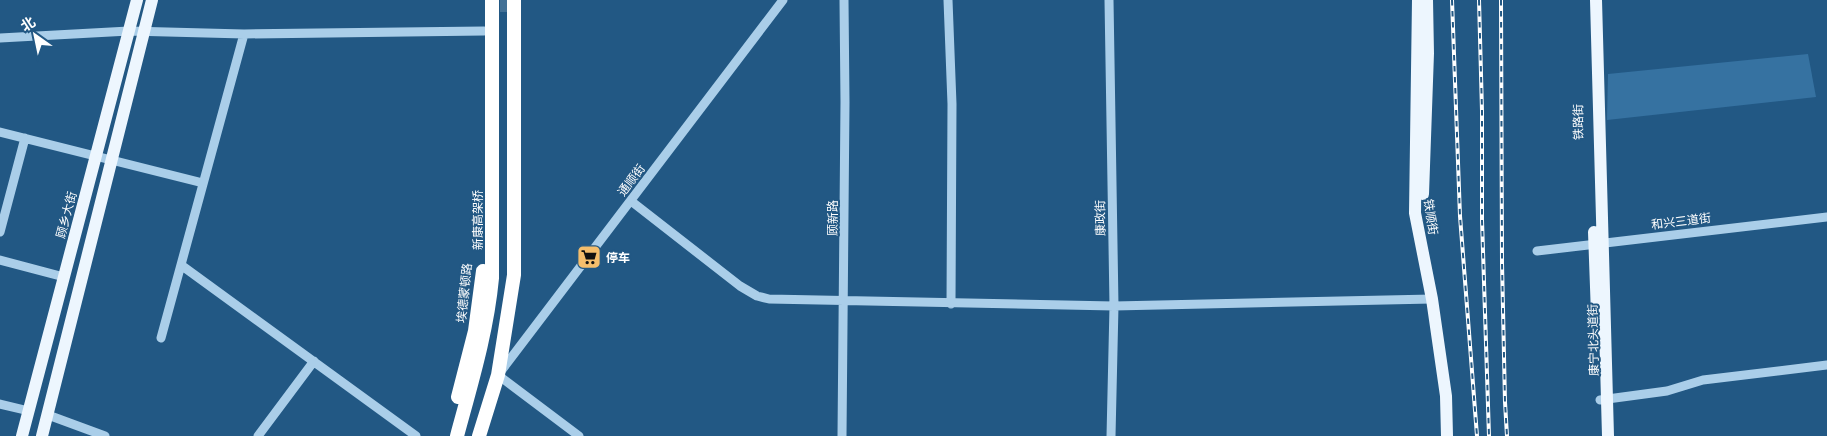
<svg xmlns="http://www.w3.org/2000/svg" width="1827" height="436" viewBox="0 0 1827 436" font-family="'Noto Sans','Noto Sans SC',sans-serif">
<rect width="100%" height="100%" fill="#225884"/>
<path fill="#3672a1" d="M 1808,54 L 1816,97 L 1607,120 L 1608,74 Z"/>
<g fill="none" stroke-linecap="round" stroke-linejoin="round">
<path stroke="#437196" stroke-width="14" stroke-dasharray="14 7" stroke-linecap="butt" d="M 507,0 L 507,12"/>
<path stroke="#aacee9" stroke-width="9" d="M 948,0 L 952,104 L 951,304
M 1109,0 L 1114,306 L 1111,436
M 0,38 L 129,31 L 244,34 L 484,31
M 0,132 L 203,183
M 631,201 L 740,286 L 757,296 L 769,299 L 1114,306 L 1432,299
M 0,232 L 25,138
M 1537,251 L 1827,217
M 0,260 L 64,277
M 181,265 L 416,436
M 161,338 L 244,34
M 1600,400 L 1667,391 L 1703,380 L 1827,365
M 0,404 L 29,411
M 48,415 L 105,436
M 258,436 L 314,361
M 579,436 L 498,375 L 783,0
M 842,436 L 845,102 L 844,0"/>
<path stroke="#edf6fe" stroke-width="12" d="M 1418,0 L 1415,213 L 1432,299 L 1446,396 L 1447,436
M 1596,0 L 1608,436
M 1423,194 L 1428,53 L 1427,0
M 1594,232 L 1598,342
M 22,436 L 137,0
M 42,436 L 152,0"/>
<path stroke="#fff" stroke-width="14" d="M 458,397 L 475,331 L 483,271
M 457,436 C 471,384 487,332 492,278 L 492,0
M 479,436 L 498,375 L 514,275 L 514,0"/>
<g stroke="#fff" stroke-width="4">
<path id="rail" d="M 1452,0 L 1460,216 L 1477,436
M 1479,0 L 1482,111 L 1482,220 L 1489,436
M 1501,0 L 1502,263 L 1505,402 L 1507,436"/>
</g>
<use href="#rail" stroke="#225884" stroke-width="2" stroke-dasharray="5.5" stroke-linecap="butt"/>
</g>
<defs>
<g id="supermarket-square" transform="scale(1.25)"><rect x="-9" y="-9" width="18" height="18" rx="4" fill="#f5be6c" stroke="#225884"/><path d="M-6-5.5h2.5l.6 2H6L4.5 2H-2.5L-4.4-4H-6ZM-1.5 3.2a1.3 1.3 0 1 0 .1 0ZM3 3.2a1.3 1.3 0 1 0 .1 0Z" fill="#111"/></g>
</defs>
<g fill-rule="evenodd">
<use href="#supermarket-square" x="589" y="257"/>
</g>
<g text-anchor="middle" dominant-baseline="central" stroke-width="4" stroke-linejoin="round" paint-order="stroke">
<g font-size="12" fill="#fff" stroke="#225884">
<text transform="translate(1578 122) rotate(-91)">铁路街</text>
<text transform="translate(631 180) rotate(-53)">通顺街</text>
<text transform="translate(66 215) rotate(-75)">顾乡大街</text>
<text transform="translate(1431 217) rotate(82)">铁顺街</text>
<text transform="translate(832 218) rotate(-90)">顾新路</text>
<text transform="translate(1100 218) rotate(-91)">康政街</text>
<text transform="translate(477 220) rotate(-90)">新康高架桥</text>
<text transform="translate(1681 221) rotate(-7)">和兴三道街</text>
<text transform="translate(464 293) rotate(-84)">埃德蒙顿路</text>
<text transform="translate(1593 340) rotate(-91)">康宁北头道街</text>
</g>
<g font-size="12" font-weight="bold" fill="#fff" stroke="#225884" text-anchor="start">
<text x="606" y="257">停车</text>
</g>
</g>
<g transform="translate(35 35) rotate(327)" stroke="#225884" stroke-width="4" paint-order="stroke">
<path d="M0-4L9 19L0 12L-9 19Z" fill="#ffffff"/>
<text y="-8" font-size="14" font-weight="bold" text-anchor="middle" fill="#ffffff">北</text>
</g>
</svg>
